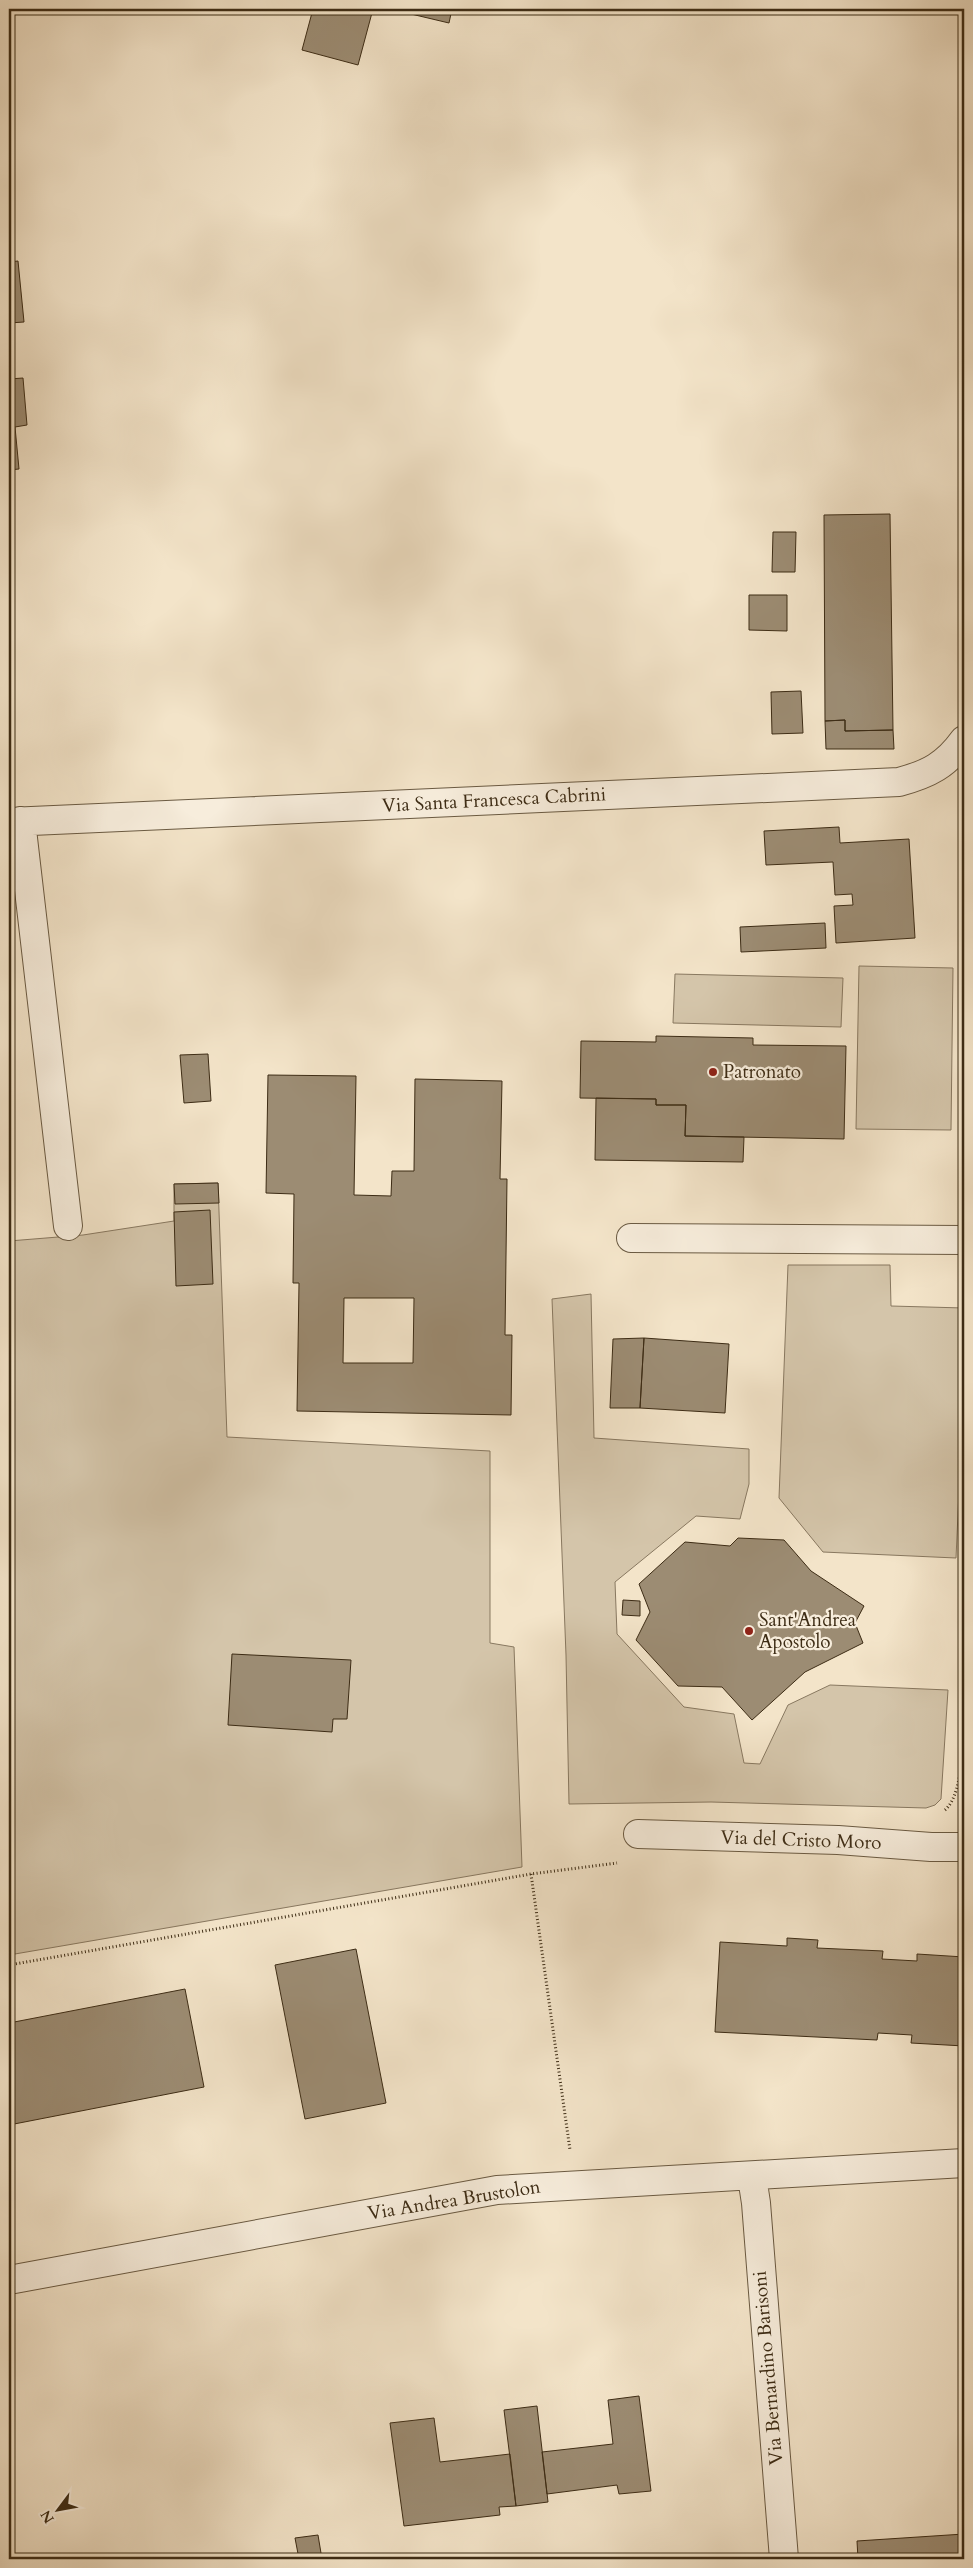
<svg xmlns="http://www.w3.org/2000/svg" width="973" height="2568" viewBox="0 0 973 2568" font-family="Cardo,serif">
<rect width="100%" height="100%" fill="#f3e4c9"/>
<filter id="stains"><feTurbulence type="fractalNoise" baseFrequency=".004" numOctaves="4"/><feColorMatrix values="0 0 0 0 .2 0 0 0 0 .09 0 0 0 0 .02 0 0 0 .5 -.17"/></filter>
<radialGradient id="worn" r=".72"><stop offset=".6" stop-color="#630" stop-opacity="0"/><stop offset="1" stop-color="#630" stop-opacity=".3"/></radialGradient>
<path fill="#d4c5aa" stroke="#887860" d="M 859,966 L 953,968 L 951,1130 L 856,1129 Z
M 675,974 L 843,978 L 841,1027 L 673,1023 Z
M 218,1183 L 227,1437 L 490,1451 L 490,1643 L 514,1647 L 522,1867 L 9,1955 L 9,1241 L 83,1235 L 174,1221 L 174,1184 Z
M 788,1265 L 890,1265 L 891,1306 L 964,1308 L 964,1379 L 956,1558 L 823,1552 L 779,1498 Z
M 591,1294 L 594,1438 L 749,1449 L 749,1484 L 740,1519 L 696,1516 L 615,1582 L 617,1634 L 684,1707 L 734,1714 L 744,1763 L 760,1764 L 788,1705 L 830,1685 L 948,1690 L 941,1799 L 935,1805 L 926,1808 L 711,1802 L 569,1804 L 566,1655 L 552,1299 Z"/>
<path fill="#9c8c73" stroke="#3d2c15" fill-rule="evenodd" d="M 313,9 L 373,9 L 358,65 L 302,50 Z
M 390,9 L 452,9 L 449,23 Z
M 18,261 L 24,322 L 9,323 L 9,262 Z
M 23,378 L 27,425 L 15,427 L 19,469 L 9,470 L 9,379 Z
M 890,514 L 893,730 L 845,731 L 845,720 L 825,721 L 824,515 Z
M 773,532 L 796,532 L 795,572 L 772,572 Z
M 749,595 L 787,595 L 787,631 L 749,630 Z
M 801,691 L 803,733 L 772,734 L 771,692 Z
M 845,720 L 845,731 L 893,730 L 894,749 L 826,749 L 825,721 Z
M 839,827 L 840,843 L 909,839 L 915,938 L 836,943 L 834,906 L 853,905 L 852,894 L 835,895 L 833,862 L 766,865 L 764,831 Z
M 825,923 L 826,948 L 741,952 L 740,927 Z
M 656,1036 L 753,1038 L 753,1045 L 846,1046 L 844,1139 L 685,1136 L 686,1105 L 656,1105 L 656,1099 L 580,1098 L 581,1041 L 656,1042 Z
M 208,1054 L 211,1101 L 184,1103 L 180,1055 Z
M 268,1075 L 356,1076 L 354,1195 L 391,1196 L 392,1171 L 414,1171 L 415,1079 L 502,1081 L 500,1179 L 507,1179 L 505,1335 L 512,1335 L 511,1415 L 297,1411 L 299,1283 L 293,1283 L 294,1194 L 266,1193 ZM 344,1298 L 414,1298 L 413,1363 L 343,1363 Z
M 596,1098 L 656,1099 L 656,1105 L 686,1105 L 685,1136 L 744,1137 L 743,1162 L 595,1160 Z
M 218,1183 L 219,1203 L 175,1204 L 174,1184 Z
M 210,1210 L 213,1284 L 176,1286 L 174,1212 Z
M 644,1338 L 640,1408 L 610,1408 L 613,1339 Z
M 644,1338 L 729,1344 L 725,1413 L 640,1408 Z
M 738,1538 L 784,1540 L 811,1571 L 864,1606 L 855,1623 L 863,1643 L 805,1672 L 752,1720 L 722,1687 L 678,1686 L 636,1640 L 650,1612 L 639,1584 L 685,1542 L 730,1546 Z
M 623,1600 L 640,1601 L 640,1616 L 622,1615 Z
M 232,1654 L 351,1660 L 347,1719 L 333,1719 L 332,1732 L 228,1725 Z
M 787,1938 L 818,1940 L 817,1948 L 883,1951 L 882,1959 L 917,1961 L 917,1954 L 964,1957 L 964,2046 L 911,2043 L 912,2035 L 878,2033 L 877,2040 L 715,2032 L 720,1942 L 787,1946 Z
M 356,1949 L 386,2103 L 305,2119 L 275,1965 Z
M 185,1989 L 204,2087 L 9,2125 L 9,2023 Z
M 639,2396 L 651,2491 L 619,2494 L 617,2485 L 547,2494 L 542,2452 L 613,2444 L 608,2400 Z
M 537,2406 L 548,2502 L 516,2506 L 504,2410 Z
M 434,2418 L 440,2462 L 510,2454 L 516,2506 L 499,2507 L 500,2515 L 404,2526 L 390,2423 Z
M 964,2534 L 964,2559 L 858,2559 L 857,2541 Z
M 318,2535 L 322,2559 L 299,2559 L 295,2538 Z"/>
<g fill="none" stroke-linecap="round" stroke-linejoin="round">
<g stroke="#6a5a42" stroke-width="30">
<path id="minor" d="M 21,821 L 68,1226
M 9,822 L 899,782 C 929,774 946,765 964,740
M 631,1238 L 964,1240
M 638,1834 L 838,1840 L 931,1847 L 964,1847
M 752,2177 L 756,2203 L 784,2559
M 9,2280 L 497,2190 L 964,2163"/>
</g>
<path stroke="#3d2c15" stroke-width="3" stroke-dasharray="1 2.5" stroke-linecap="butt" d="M 945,1810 C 966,1792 963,1723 964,1695
M 531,1874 L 570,2150
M 9,1965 L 531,1874 L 617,1863"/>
<use href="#minor" stroke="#f7eddc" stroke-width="28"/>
</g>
<g fill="#8f2418" stroke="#f7eddc" stroke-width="2">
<circle cx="713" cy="1072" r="5"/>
<circle cx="749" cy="1631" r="5"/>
</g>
<g text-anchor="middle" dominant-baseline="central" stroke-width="4.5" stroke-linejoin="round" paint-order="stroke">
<g font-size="19" fill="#3d2c15" stroke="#f7eddc">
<text transform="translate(494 800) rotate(-3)">Via Santa Francesca Cabrini</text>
<text transform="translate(801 1840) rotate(2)">Via del Cristo Moro</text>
<text transform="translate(454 2200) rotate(-9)">Via Andrea Brustolon</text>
<text transform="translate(768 2368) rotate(-95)">Via Bernardino Barisoni</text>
</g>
<g font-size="19" fill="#3d2c15" stroke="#f7eddc" text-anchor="start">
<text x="723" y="1072">Patronato</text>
<text x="759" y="1620">Sant'Andrea<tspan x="759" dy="22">Apostolo</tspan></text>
</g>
</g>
<rect width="973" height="2568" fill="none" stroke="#f3e4c9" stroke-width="30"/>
<rect x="10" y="10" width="953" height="2548" fill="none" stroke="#3d2c15" stroke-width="2.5"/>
<rect x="15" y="15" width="943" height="2538" fill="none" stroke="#3d2c15"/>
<g transform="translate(58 2510) rotate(238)" stroke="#f7eddc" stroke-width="4" paint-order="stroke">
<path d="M0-4L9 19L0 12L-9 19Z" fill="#3d2c15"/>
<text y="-8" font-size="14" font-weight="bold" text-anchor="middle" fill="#3d2c15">N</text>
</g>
<rect width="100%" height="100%" filter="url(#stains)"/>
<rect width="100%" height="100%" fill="url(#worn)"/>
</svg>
